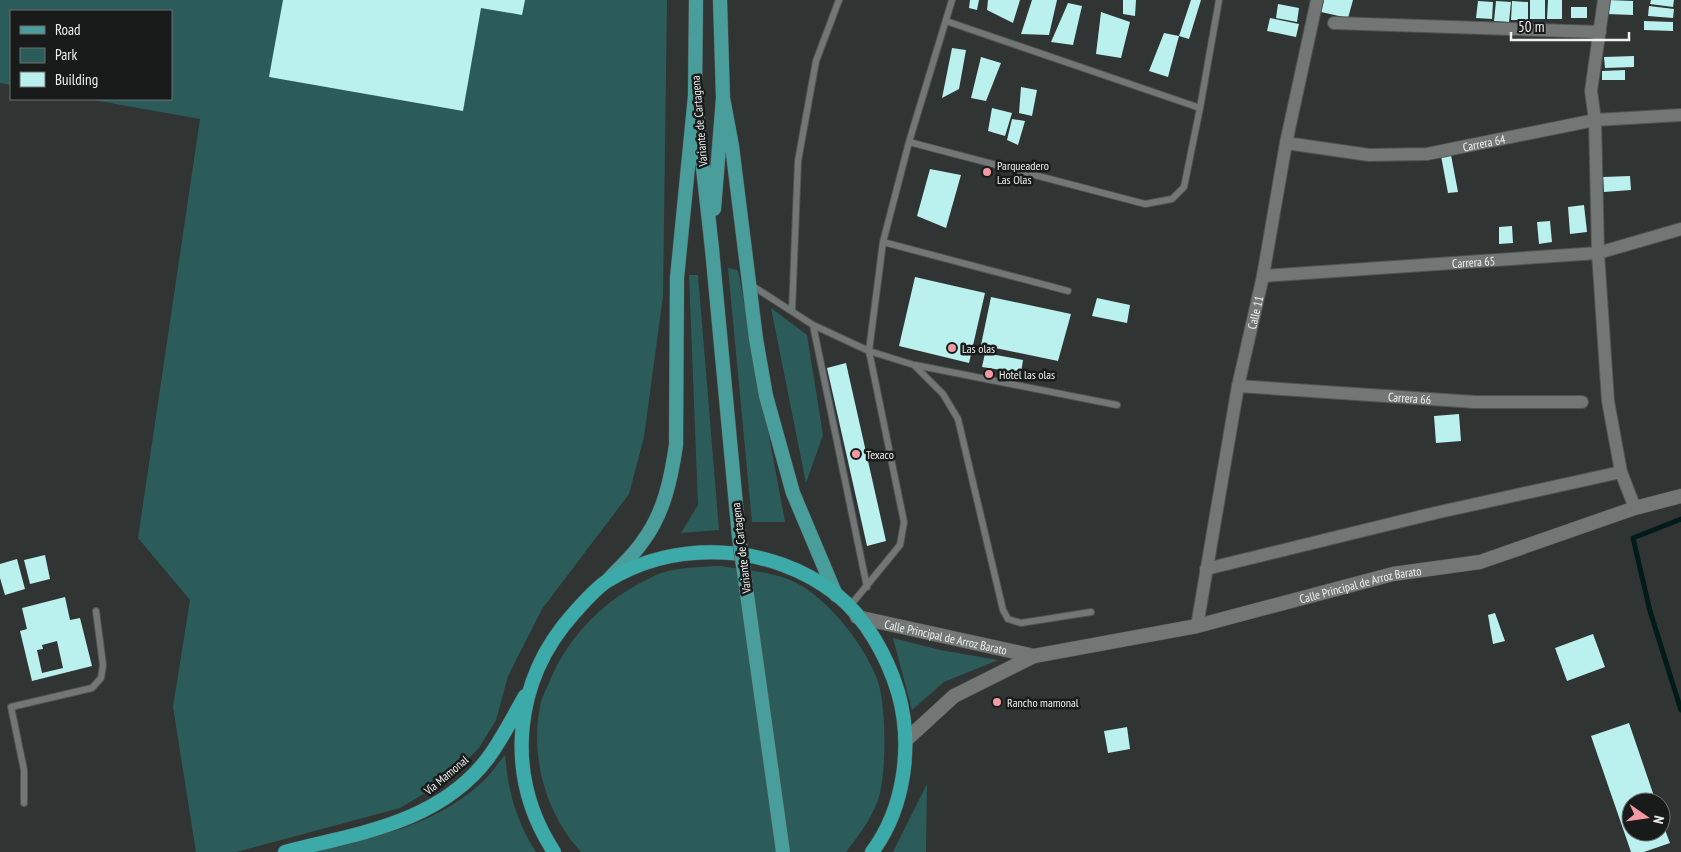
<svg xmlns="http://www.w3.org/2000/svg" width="1681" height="852" viewBox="0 0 1681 852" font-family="'PT Sans Narrow',sans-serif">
<rect width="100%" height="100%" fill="#303433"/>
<path fill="#2c5c5a" d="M 0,0 L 667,0 L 663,296 L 644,437 L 629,494 L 542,609 L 508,676 L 496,720 L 479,748 L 445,781 L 400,808 L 236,852 L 196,852 L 173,707 L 190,600 L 138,538 L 200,119 L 88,99 L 171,99 L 171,11 L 11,11 L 11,85 L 0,83 Z
M 728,268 L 738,270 L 785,522 L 752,522 Z
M 689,275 L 698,275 L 719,530 L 681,533 L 698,505 Z
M 771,308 L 807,335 L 823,435 L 806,483 Z
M 721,566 C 750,571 783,572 808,590 C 836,610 863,645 876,676 C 887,702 887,774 878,800 C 871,820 858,836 846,852 L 581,852 C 546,814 530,757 540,707 C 541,699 545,692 548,685 C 566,640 598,606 640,583 C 647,580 654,575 661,573 C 680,567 701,567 721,566 Z
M 893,638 L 940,650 L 998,660 L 944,682 L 912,710 Z
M 505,755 C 508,791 516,821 536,852 L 316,852 C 375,836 433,827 480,784 C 490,776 497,764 505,755 Z
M 927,784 L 926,852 L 893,852 Z"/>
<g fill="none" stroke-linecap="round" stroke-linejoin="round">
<path stroke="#011b1a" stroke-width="5" d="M 1681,519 L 1633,538 L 1650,611 L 1681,710"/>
</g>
<path fill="#baf0ed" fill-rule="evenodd" d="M 283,0 L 525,0 L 522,15 L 481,8 L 463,111 L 269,77 Z
M 970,0 L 979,0 L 977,10 L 969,8 Z
M 988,0 L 1020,0 L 1013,23 L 987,10 Z
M 1032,0 L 1057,0 L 1049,35 L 1021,34 Z
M 1123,0 L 1136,0 L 1135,16 L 1123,14 Z
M 1191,0 L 1201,0 L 1189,39 L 1179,36 Z
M 1324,0 L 1353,0 L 1348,18 L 1321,12 Z
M 1530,0 L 1545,0 L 1545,19 L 1530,19 Z
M 1548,0 L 1562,0 L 1562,19 L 1547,19 Z
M 1608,0 L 1633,1 L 1633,15 L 1607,14 Z
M 1651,0 L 1674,0 L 1673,7 L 1650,4 Z
M 1478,1 L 1493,2 L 1492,19 L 1476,18 Z
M 1496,1 L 1511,2 L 1509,22 L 1494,21 Z
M 1512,1 L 1528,2 L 1528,20 L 1511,20 Z
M 1068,3 L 1082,6 L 1073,45 L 1051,42 Z
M 1278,4 L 1299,8 L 1297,22 L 1276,18 Z
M 1649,6 L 1674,9 L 1673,18 L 1648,16 Z
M 1571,7 L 1587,7 L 1587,18 L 1571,18 Z
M 1101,12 L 1130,22 L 1121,58 L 1096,54 Z
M 1270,18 L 1299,24 L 1296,37 L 1267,31 Z
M 1644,21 L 1673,22 L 1673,31 L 1644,30 Z
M 1164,33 L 1179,36 L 1168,77 L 1149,71 Z
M 952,48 L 966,50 L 959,89 L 942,98 Z
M 1634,56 L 1634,67 L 1605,68 L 1604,57 Z
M 981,57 L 1001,63 L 986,101 L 971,98 Z
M 1625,70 L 1625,80 L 1602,80 L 1602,71 Z
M 1021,87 L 1037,90 L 1032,116 L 1019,113 Z
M 992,108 L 1012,113 L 1005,136 L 988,131 Z
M 1012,119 L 1025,121 L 1018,145 L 1007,140 Z
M 1451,155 L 1458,192 L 1448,193 L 1441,156 Z
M 930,169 L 961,175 L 946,228 L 917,216 Z
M 1630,176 L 1631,190 L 1604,192 L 1603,177 Z
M 1584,205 L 1587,232 L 1570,234 L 1568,207 Z
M 1550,221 L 1552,242 L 1539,244 L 1537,222 Z
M 1512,226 L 1513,243 L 1499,244 L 1499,227 Z
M 915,277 L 985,293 L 969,363 L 899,346 Z
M 991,297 L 1071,314 L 1058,361 L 981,345 Z
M 1097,298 L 1130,305 L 1127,323 L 1092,316 Z
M 985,353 L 1023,360 L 1021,373 L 982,367 Z
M 846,363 L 886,541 L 867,546 L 827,368 Z
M 1459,414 L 1461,441 L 1436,443 L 1434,416 Z
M 45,555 L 50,579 L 30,584 L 24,560 Z
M 17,559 L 25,589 L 5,595 L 0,578 L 0,564 Z
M 65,597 L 70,620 L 80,618 L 92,666 L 32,681 L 20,631 L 27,629 L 22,608 ZM 57,641 L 63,668 L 42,673 L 37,650 L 43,649 L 42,645 Z
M 1495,613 L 1505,641 L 1493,644 L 1488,615 Z
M 1593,634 L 1605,667 L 1567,681 L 1555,648 Z
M 1629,723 L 1656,802 L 1631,802 L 1631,832 L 1661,832 L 1661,819 L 1670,843 L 1644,852 L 1631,852 L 1591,736 Z
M 1127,727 L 1130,749 L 1108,753 L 1104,731 Z"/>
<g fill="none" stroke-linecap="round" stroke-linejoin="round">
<g stroke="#505353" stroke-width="8">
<path id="service" d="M 1200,108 L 1219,0
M 909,142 L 1145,204 L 1172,199 L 1184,187 L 1200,108 L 946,21
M 883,242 L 1068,291
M 751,285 L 813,325 L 869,351 L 914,365 L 943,394 L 958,419 L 1003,610 L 1008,619 L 1021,623 L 1091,612
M 792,311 L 798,161 L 816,61 L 839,0
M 813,325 L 867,587
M 915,365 L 1117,405
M 850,606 L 900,545 L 904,522 L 869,351 L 883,242 L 909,142 L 952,0
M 24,803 L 24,770 L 11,707 L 92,688 L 101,678 L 103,665 L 96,611"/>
</g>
<g stroke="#505353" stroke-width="14">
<g id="minor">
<path d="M 1604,0 L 1591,91 L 1595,120 L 1598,253 L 1608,401 L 1621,472 L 1635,508"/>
<path d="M 1334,23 L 1600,32"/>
<path id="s1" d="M 1286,143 L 1369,155 L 1427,154 L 1595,120 L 1681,115"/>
<path id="s2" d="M 1263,276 L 1598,253 L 1681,229"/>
<path id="s3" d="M 1238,386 L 1475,402 L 1582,402"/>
<path d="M 1206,569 L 1435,513 L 1621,472"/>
<path id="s4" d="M 1197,626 L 1238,386 L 1263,276 L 1286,143 L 1317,0"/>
</g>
</g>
<g stroke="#505353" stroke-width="15">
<g id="tertiary">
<path id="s5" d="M 857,617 L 1034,656"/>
<path id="s6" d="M 906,740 L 954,696 L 1034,656 L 1197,626 L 1393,574 L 1480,562 L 1635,508 L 1681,496"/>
</g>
</g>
<g stroke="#505353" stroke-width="15">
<path id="primary" d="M 696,0 L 695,96 L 712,249
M 723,98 L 732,146 L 756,339 L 766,396 L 793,493 L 836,595
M 714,209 L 723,98 L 720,0
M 609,579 C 620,567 634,555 643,541 C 664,513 671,479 676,445 L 677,278 L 695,96"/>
</g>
<g stroke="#505353" stroke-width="15">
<path id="trunk" d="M 285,852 C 358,833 439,823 488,758 C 502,739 513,717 525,696
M 554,852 C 504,775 513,681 574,613 C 584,602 595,589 607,581 C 677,538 772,544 836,594 C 866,618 887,656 898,692 C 913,744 905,808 872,852"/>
</g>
<use href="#service" stroke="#727776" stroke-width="6"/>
<use href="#minor" stroke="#727776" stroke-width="12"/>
<use href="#tertiary" stroke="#727776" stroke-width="14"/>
<use href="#primary" stroke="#499d9b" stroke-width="14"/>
<use href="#trunk" stroke="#3caaa8" stroke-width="14"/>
<g stroke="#505353" stroke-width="15" stroke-linecap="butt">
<path id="primary-bridge" d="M 712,249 L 739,537 L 783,852"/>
</g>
<use href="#primary-bridge" stroke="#499d9b" stroke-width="14"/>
</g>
<g fill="#f49aa4" stroke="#191b1b" stroke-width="2">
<circle cx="987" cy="172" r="5"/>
<circle cx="952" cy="348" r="5"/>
<circle cx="989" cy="374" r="5"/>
<circle cx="856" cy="454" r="5"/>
<circle cx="997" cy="702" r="5"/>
</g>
<g text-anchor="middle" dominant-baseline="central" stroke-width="5" stroke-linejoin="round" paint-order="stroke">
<g font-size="12" fill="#eff1f1" stroke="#191b1b">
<text transform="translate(699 121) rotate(-95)">Variante de Cartagena</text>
<text stroke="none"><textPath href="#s1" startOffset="200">Carrera 64</textPath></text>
<text stroke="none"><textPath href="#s2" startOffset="211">Carrera 65</textPath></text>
<text stroke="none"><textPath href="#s4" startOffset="319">Calle 11</textPath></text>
<text stroke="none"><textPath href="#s3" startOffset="172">Carrera 66</textPath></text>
<text transform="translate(741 548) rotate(-97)">Variante de Cartagena</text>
<text stroke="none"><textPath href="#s6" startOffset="489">Calle Principal de Arroz Barato</textPath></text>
<text stroke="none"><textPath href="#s5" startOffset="91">Calle Principal de Arroz Barato</textPath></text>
<text transform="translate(446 775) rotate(-40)">Vía Mamonal</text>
</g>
<g font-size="12" fill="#eff1f1" stroke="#191b1b" text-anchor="start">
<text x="997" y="165">Parqueadero<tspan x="997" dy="14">Las Olas</tspan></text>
<text x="962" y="348">Las olas</text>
<text x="999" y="374">Hotel las olas</text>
<text x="866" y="454">Texaco</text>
<text x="1007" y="702">Rancho mamonal</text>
</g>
</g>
<rect x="10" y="10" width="162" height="90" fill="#191b1b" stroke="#6f7171"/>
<rect x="20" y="26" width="25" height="8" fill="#499d9b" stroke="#6f7171"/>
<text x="55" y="35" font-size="15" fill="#eff1f1">Road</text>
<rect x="20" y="48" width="25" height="15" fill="#2c5c5a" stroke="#6f7171"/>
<text x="55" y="60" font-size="15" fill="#eff1f1">Park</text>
<rect x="20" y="72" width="25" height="15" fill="#baf0ed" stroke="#6f7171"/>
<text x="55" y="85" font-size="15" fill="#eff1f1">Building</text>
<g transform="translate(1646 817) rotate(103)"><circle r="24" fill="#191b1b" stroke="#6f7171"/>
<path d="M0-4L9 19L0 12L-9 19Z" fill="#f49aa4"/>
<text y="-8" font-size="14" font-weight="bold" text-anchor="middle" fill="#eff1f1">N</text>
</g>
<path d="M1511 32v8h118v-8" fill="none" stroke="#eff1f1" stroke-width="2.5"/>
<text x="1518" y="32" font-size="15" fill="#eff1f1" stroke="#191b1b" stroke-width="4" paint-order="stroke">50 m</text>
</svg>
